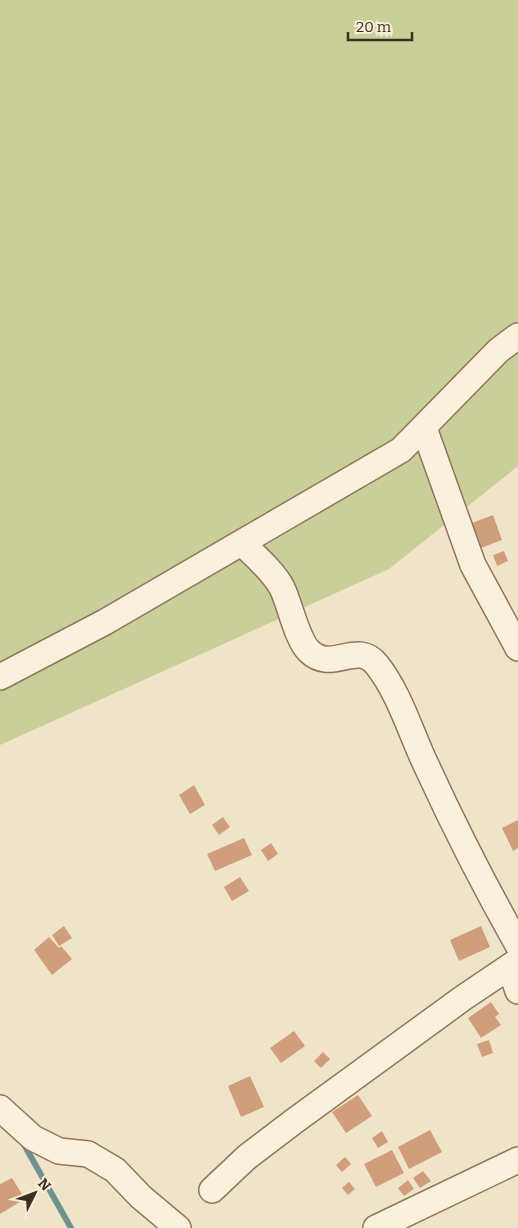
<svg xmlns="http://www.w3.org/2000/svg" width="518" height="1228" viewBox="0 0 518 1228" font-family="Bitter,serif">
<rect width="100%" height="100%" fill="#f0e4c8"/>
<path fill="#c9cf9b" d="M 0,0 L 518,0 L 518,466 L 389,569 L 0,745 Z"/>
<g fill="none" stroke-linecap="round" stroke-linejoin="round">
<path stroke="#6f938a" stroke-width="6" d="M 22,1141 L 71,1228"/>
</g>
<path fill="#cf9f7d" d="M 493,515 L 502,540 L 473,551 L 464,526 Z
M 504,551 L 508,561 L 497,566 L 493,555 Z
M 194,785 L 205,805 L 190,814 L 179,795 Z
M 223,817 L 230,827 L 219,835 L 212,825 Z
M 518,820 L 518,848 L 513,851 L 502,828 Z
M 244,838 L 252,855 L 215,871 L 207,854 Z
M 271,843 L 278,854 L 268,861 L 261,850 Z
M 240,877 L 249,891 L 232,901 L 224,887 Z
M 64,926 L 72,938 L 59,946 L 52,935 Z
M 481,926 L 490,947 L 459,961 L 450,940 Z
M 49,937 L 59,948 L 61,946 L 72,959 L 52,975 L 34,950 Z
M 491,1002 L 499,1014 L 495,1017 L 501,1025 L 481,1038 L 468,1018 Z
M 294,1031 L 305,1046 L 281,1063 L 270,1048 Z
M 489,1040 L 493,1053 L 482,1057 L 477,1044 Z
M 323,1052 L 330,1059 L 321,1068 L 314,1061 Z
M 250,1076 L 264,1107 L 241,1117 L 228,1086 Z
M 358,1095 L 372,1116 L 346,1133 L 332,1112 Z
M 430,1130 L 442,1152 L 409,1169 L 398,1147 Z
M 382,1131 L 388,1142 L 378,1148 L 372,1138 Z
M 392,1150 L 404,1173 L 376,1187 L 364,1164 Z
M 345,1157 L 351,1164 L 342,1172 L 336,1165 Z
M 423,1171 L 431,1181 L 420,1188 L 413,1178 Z
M 12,1178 L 25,1199 L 0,1214 L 0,1184 Z
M 408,1180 L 414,1189 L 404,1196 L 398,1188 Z
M 349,1182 L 355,1189 L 348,1195 L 342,1188 Z"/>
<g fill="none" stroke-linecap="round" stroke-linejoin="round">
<g stroke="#8d765c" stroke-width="28">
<path id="street" d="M 424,428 L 473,565 L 518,648
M 242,543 C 255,556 274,572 282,588 C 290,604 297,640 309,651 C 332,674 357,639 377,665 C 400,694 411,734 427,767 C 455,828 485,887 518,945
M 0,677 L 105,622 L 401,450 L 499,350 L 518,336
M 510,967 L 518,991
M 0,1108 L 33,1138 L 59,1151 L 88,1154 L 115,1170 L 141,1197 L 178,1228
M 212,1190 L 247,1157 L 293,1122 L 463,998 L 518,961
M 376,1228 L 518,1160"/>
</g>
<use href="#street" stroke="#faf1dc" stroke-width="25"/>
</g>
<g transform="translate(35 1193) rotate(48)" stroke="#f7eed8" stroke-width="4" paint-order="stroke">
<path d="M0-4L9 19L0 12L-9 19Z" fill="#3d2e20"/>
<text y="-8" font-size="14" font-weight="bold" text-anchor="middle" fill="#3d2e20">N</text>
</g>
<path d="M348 32v8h64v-8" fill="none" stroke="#3d2e20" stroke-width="2.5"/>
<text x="356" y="32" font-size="15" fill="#3d2e20" stroke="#f7eed8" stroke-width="4" paint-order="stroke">20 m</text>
</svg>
